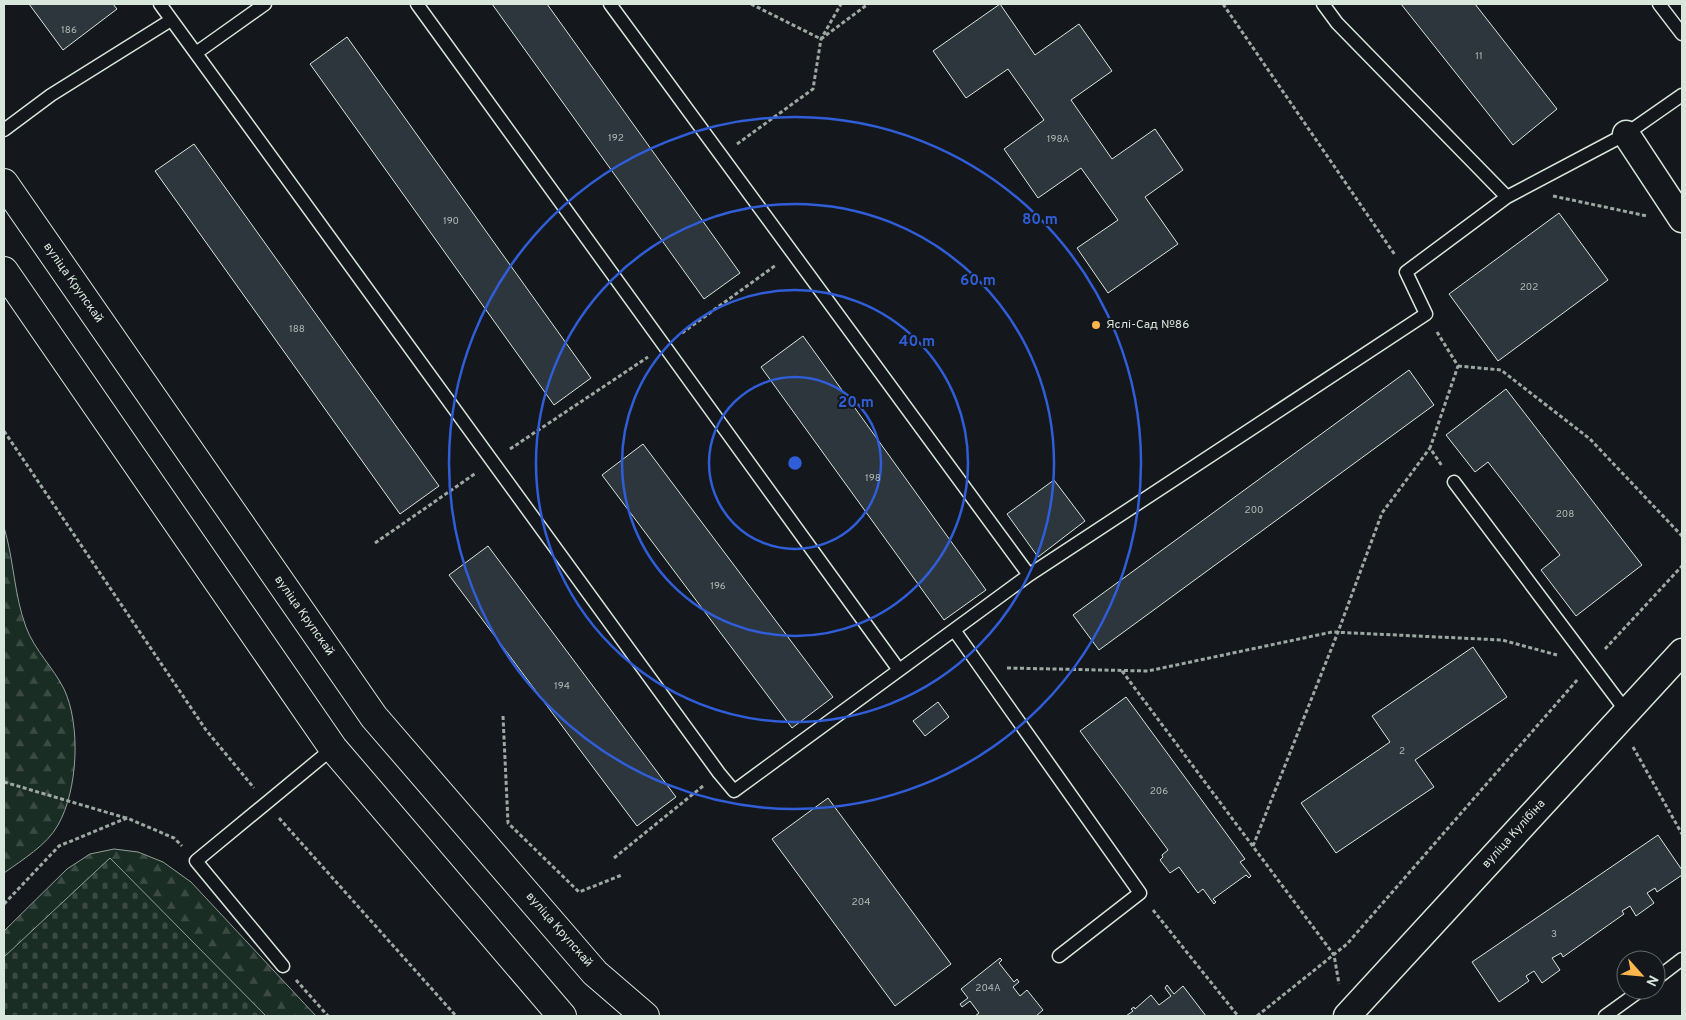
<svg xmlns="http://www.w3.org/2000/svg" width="1686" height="1020" viewBox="0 0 1686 1020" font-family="Overpass,sans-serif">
<defs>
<pattern id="forest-firs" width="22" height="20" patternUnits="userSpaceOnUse" patternTransform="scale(1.25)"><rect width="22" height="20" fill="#1a2d24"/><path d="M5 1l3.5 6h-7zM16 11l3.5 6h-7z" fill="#3b4b43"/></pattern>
<pattern id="cemetery-stones" width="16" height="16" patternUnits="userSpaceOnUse" patternTransform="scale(1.25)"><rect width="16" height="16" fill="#1a2d24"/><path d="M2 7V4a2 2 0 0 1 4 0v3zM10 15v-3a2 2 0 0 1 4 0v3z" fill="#3b4b43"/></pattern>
</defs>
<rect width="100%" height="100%" fill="#14181c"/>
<path fill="url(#forest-firs)" stroke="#939e99" d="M 4,527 C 14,560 14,595 26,627 C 35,651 53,667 64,689 C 81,725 78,790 58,825 C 47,845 22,860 4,873 Z
M 114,849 L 138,852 L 163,862 L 191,882 L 316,1016 L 4,1016 L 4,931 L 67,869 L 90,854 Z"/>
<path fill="url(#cemetery-stones)" stroke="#939e99" d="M 110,858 L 266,1016 L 4,1016 L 4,957 Z"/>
<path fill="#2c363c" stroke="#d8e6dc" d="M 29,4 L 113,4 L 117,9 L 63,50 Z
M 492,4 L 547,4 L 740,273 L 704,299 Z
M 1000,4 L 1035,55 L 1079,24 L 1112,71 L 1071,100 L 1112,159 L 1155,129 L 1183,170 L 1145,197 L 1178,244 L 1108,293 L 1077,248 L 1118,220 L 1081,168 L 1038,198 L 1004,149 L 1044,120 L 1008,69 L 966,98 L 933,51 Z
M 1401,4 L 1475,4 L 1557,109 L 1513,145 Z
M 347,37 L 591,378 L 554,405 L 310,64 Z
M 194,144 L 439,486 L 400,514 L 155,171 Z
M 1559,213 L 1608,280 L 1498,361 L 1449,294 Z
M 803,336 L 986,590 L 944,620 L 761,367 Z
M 1409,370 L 1434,405 L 1099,650 L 1073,615 Z
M 1506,389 L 1642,565 L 1576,616 L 1541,570 L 1560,555 L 1488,462 L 1475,472 L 1446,435 Z
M 643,444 L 833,697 L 792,728 L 602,475 Z
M 1054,480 L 1085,521 L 1038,557 L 1007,514 Z
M 488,546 L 676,797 L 637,826 L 449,575 Z
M 1473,647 L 1507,697 L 1415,760 L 1434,787 L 1336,853 L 1301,803 L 1390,742 L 1372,716 Z
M 1126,697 L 1245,859 L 1240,862 L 1251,876 L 1249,878 L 1246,875 L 1213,899 L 1216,902 L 1214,904 L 1203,889 L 1198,893 L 1179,867 L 1170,873 L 1160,860 L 1163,857 L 1162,855 L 1168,850 L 1080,731 Z
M 938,702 L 949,717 L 925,736 L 913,721 Z
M 828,798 L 951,964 L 895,1006 L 772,839 Z
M 1658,835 L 1682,870 L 1682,875 L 1657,892 L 1655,888 L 1647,893 L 1654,903 L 1636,916 L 1630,906 L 1622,911 L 1624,914 L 1563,957 L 1561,953 L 1552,958 L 1560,970 L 1542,983 L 1534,971 L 1526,976 L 1529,981 L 1499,1002 L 1472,962 Z
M 1000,958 L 1002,960 L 999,963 L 1014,982 L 1017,979 L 1019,982 L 1013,987 L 1020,996 L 1027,990 L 1043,1010 L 1036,1016 L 975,1016 L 979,1013 L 970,1001 L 962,1007 L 960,1004 L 968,998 L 961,989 Z
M 1167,985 L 1174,994 L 1183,986 L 1206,1016 L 1126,1016 L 1133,1011 L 1131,1009 L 1134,1007 L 1135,1009 L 1151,995 L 1159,1005 L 1171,996 L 1165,988 Z"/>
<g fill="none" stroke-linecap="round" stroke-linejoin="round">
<g stroke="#d8e6dc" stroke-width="15">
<path id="service" d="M 160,4 L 719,773 L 734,791 L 1029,575 L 1426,314 L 1406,272 L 1507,197 L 1626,134 L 1682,95
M 417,4 L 899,670
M 610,4 L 1029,575
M 1323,4 L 1337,23 L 1507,197
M 1659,4 L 1682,34
M 196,53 L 265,4
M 4,130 L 51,95 L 171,20
M 1454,482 L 1626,711
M 954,630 L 1140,893 L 1059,956
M 283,966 L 196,861 L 333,748
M 1656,979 L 1682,959
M 1605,1016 L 1641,990"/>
</g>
<g stroke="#d8e6dc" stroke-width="29">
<path id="minor" d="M 1626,134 L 1682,219
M 1347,1016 L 1682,652"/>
</g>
<g stroke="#d8e6dc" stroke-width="30">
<path id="primary" d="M 4,183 L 374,717 L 595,973 L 645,1016
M 4,271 L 333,748 L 562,1016"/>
</g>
<path stroke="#9da8a2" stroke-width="3" stroke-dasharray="4 2.5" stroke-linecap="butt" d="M 751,4 L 821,39 L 868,4
M 1223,4 L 1395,255
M 737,144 L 813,89 L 821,39 L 841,4
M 1553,196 L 1647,216
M 1437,332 L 1458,366 L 1430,448 L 1442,466
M 682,333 L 776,265
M 1458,366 L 1501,370 L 1590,439 L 1682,536
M 4,431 L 206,730 L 254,788
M 510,449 L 648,357
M 375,543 L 476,473
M 1605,649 L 1682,566
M 1007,668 L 1148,671 L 1332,632 L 1502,640 L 1557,655
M 1122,671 L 1334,955 L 1339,984
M 503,716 L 508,823 L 579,892 L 622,875
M 1633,747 L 1682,834
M 4,782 L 126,818
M 279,818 L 456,1016
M 1253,846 L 1338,632 L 1382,513 L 1430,448
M 614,858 L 703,786
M 4,904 L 59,846 L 127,818 L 174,838 L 182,846
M 1153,910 L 1238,1016
M 296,980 L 328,1016
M 1257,1016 L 1347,944 L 1578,679"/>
<use href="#service" stroke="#14181c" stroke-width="12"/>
<use href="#minor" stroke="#14181c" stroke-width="26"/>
<use href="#primary" stroke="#14181c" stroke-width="28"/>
</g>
<g fill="none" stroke="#305dd8" stroke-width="2.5">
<circle cx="795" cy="463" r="86"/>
<circle cx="795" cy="463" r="173"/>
<circle cx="795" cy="463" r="259"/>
<circle cx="795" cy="463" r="346"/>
</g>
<circle fill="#ffb74d" stroke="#14181c" stroke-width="2" cx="1096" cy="325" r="5"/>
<g text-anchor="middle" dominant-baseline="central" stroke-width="4" stroke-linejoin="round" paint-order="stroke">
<g font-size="10" fill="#adbab4">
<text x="69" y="30">186</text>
<text x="1479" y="56">11</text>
<text x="616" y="138">192</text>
<text x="1058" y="139">198А</text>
<text x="451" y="221">190</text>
<text x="1529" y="287">202</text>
<text x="297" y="329">188</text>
<text x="873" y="478">198</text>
<text x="1254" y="510">200</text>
<text x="1565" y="514">208</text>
<text x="718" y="586">196</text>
<text x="562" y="686">194</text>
<text x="1402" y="751">2</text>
<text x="1159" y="791">206</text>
<text x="861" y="902">204</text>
<text x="1554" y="934">3</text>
<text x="988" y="988">204А</text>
</g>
<g font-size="12" fill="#d8e6dc" stroke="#14181c">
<text transform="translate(73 283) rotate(55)">вуліца Крупскай</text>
<text transform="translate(304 616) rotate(55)">вуліца Крупскай</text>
<text transform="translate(1514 834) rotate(-48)">вуліца Кулібіна</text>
<text transform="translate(559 930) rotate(49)">вуліца Крупскай</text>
</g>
<g font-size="12" fill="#d8e6dc" stroke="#14181c" text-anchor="start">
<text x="1106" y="325">Яслі-Сад №86</text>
</g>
</g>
<circle cx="795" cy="463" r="8" fill="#305dd8" stroke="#14181c" stroke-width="2.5"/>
<g font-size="15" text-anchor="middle" font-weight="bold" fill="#305dd8" stroke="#14181c" stroke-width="4" stroke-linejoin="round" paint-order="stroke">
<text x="1040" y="224">80 m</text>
<text x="978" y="285">60 m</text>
<text x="917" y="346">40 m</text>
<text x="856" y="407">20 m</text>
</g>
<rect width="1686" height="1020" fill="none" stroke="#d8e6dc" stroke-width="10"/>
<g transform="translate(1641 975) rotate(117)"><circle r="24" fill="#14181c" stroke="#626a69"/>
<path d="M0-4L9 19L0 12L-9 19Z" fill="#ffb74d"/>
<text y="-8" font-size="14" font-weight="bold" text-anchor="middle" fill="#d8e6dc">N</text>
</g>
</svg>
